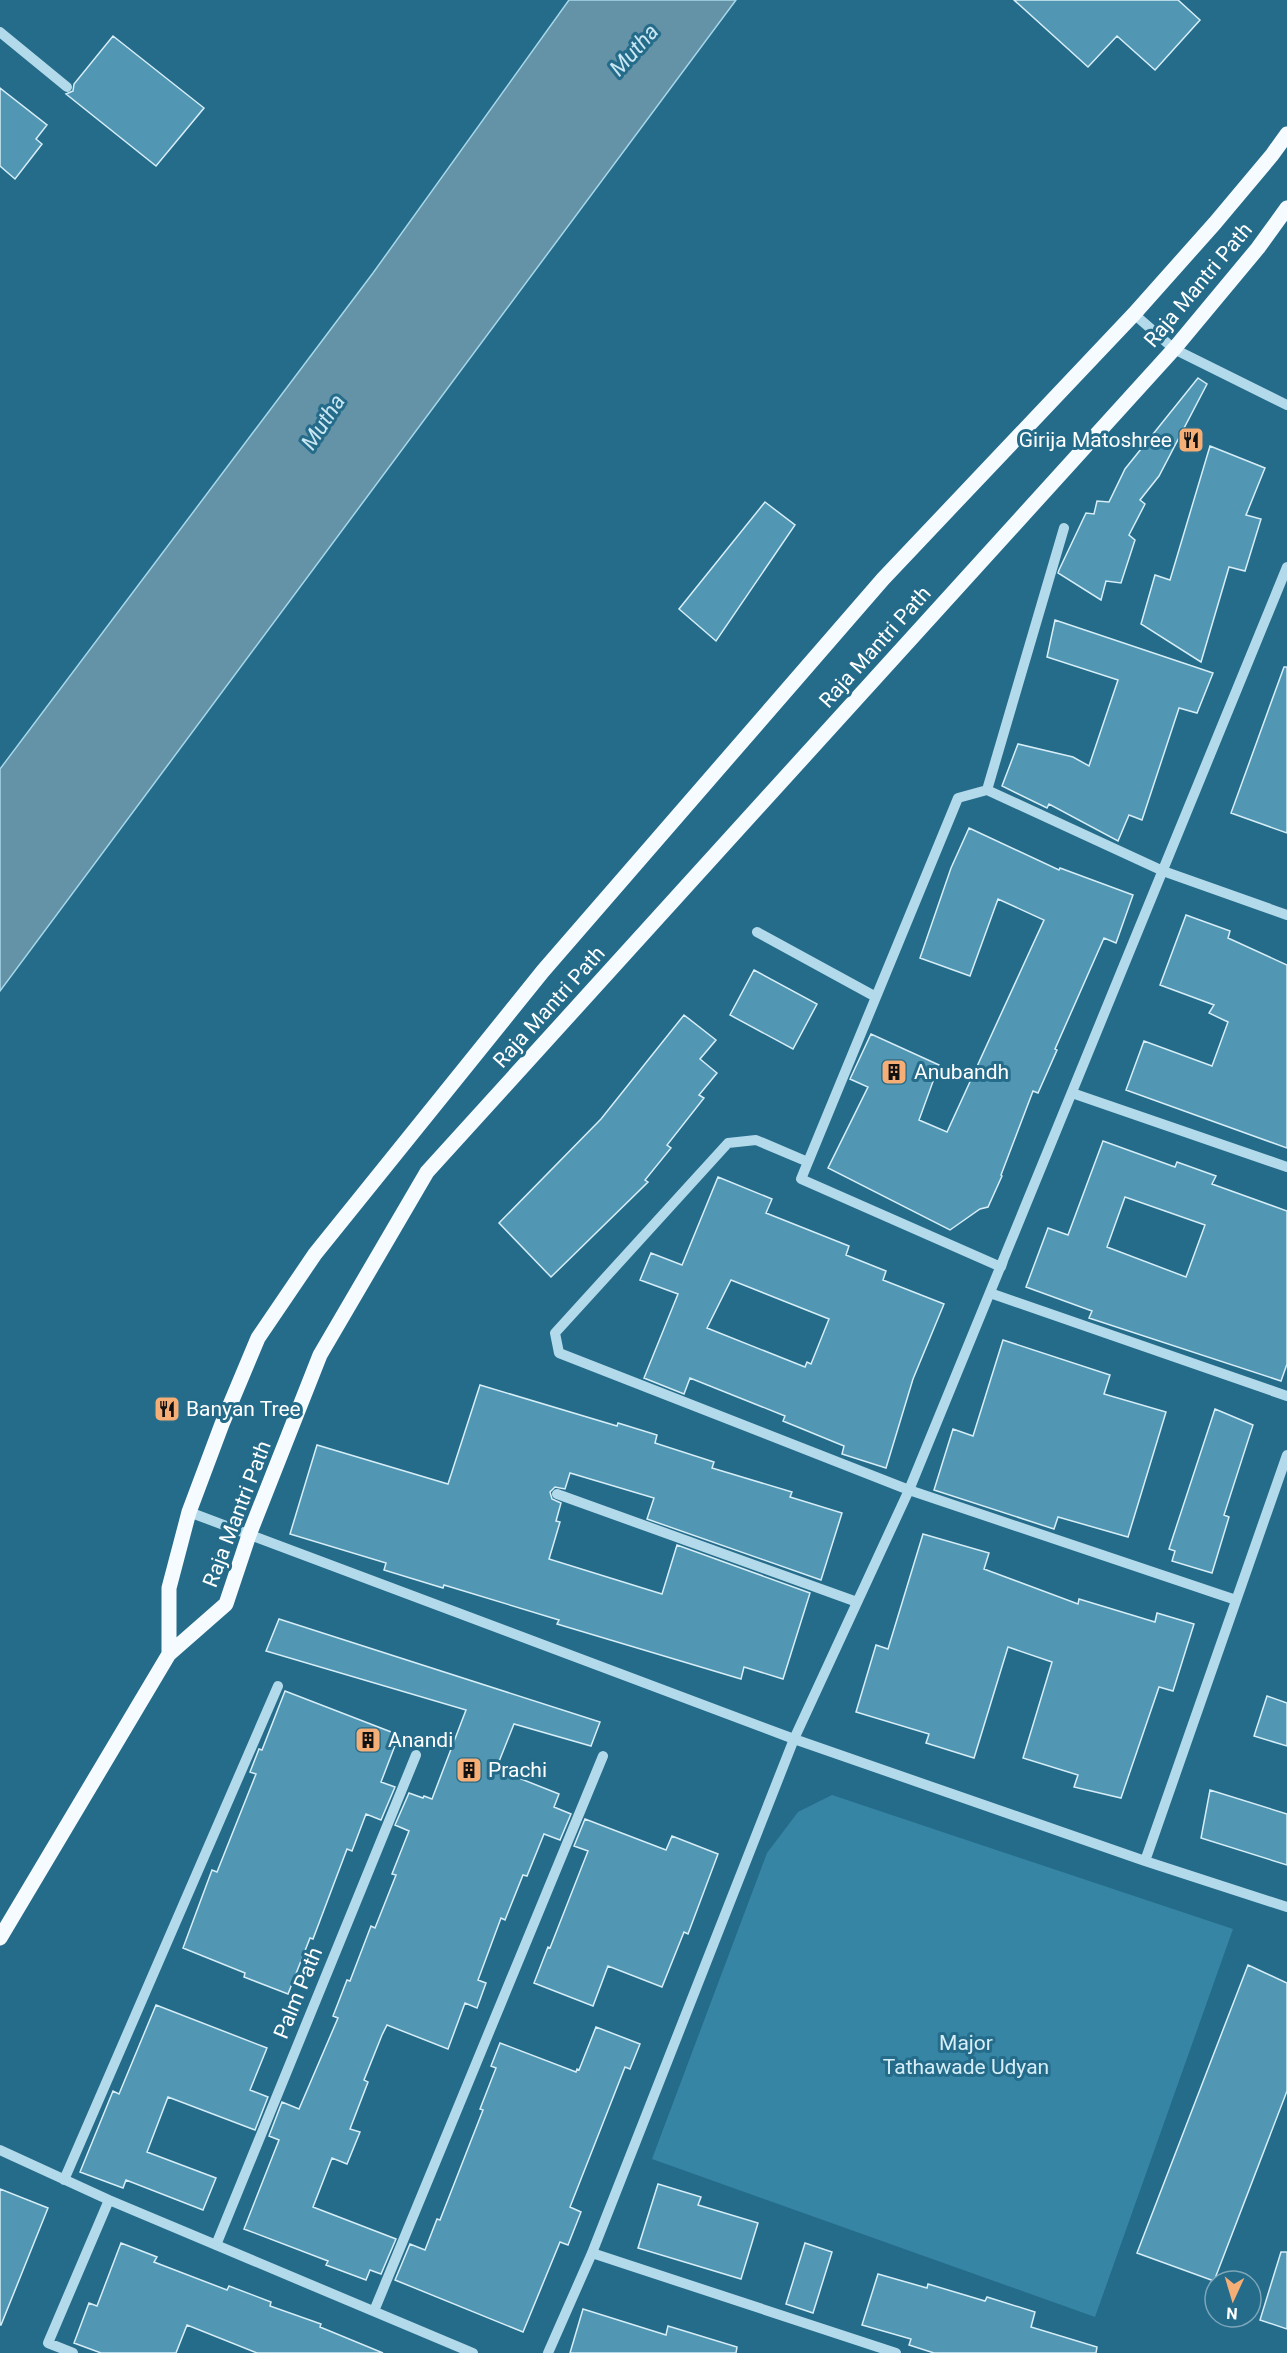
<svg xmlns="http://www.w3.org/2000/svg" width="1287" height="2353" viewBox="0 0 1287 2353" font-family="Roboto,sans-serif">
<rect width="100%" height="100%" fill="#256b8a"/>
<path fill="#3685a5" d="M 832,1795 L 1233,1929 L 1095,2317 L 652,2159 L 767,1853 L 798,1812 Z"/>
<path fill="#6492a6" stroke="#a6d8eb" stroke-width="1.5" d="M 569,0 L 736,0 L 0,991 L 0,769 L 373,273 Z"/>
<path fill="#5197b3" stroke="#d6eef8" stroke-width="1.5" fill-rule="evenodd" d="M 1014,0 L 1178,0 L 1200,20 L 1155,70 L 1117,36 L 1088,67 Z
M 113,36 L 204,108 L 156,166 L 66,94 L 73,91 L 74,84 Z
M 0,88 L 47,125 L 36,139 L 42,144 L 15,179 L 0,166 Z
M 1198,378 L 1207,384 L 1159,476 L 1140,500 L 1145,504 L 1129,535 L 1135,540 L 1121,583 L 1106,581 L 1101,600 L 1058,573 L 1059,570 L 1086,513 L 1094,514 L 1097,501 L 1109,502 L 1125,469 Z
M 1210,446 L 1265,468 L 1246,515 L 1261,519 L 1245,571 L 1229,567 L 1201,662 L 1141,624 L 1155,575 L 1170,580 Z
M 765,502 L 795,525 L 716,641 L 679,609 Z
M 1055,620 L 1213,673 L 1197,713 L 1179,708 L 1142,820 L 1129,815 L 1118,841 L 1049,804 L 1047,808 L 1002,786 L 1018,744 L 1073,757 L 1089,766 L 1118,680 L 1047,657 Z
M 1284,667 L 1287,667 L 1287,833 L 1231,813 Z
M 969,828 L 1059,870 L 1060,868 L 1133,895 L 1116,943 L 1104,938 L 1055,1049 L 1057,1050 L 1038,1093 L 1033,1091 L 1001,1175 L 1002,1176 L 988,1207 L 980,1209 L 950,1230 L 828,1168 L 868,1087 L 850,1079 L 871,1034 L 939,1065 L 919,1120 L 947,1132 L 1044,920 L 998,899 L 970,976 L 920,958 L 951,868 Z
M 1186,915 L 1230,931 L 1228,938 L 1287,965 L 1287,1148 L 1126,1090 L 1144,1041 L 1212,1066 L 1228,1022 L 1209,1013 L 1214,1005 L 1160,985 Z
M 754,970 L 817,1004 L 793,1049 L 730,1015 Z
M 684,1015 L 716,1040 L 700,1059 L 717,1073 L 699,1095 L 704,1098 L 667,1145 L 671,1148 L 645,1180 L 648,1182 L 551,1277 L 499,1223 L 601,1119 Z
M 1103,1141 L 1175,1167 L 1177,1162 L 1216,1176 L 1212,1184 L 1287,1211 L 1287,1364 L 1281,1381 L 1089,1318 L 1092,1311 L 1026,1287 L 1048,1228 L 1068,1235 ZM 1125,1197 L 1205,1225 L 1186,1277 L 1107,1247 Z
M 718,1177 L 772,1199 L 766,1213 L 849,1246 L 846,1255 L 886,1271 L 883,1280 L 944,1304 L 913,1379 L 886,1468 L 842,1454 L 844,1446 L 783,1421 L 785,1416 L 690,1378 L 684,1394 L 644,1378 L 678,1294 L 640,1280 L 651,1253 L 682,1265 ZM 731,1280 L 829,1319 L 811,1364 L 807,1362 L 805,1367 L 707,1328 Z
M 1003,1340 L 1110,1375 L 1104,1394 L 1166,1412 L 1128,1537 L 1058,1517 L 1054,1529 L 934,1490 L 953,1429 L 973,1436 Z
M 480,1385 L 617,1426 L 618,1423 L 657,1435 L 655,1443 L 714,1462 L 712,1468 L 792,1492 L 790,1497 L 842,1513 L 821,1580 L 647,1519 L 654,1498 L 570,1473 L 565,1489 L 555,1487 L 550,1492 L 552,1499 L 561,1503 L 556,1521 L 560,1522 L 549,1559 L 662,1594 L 677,1545 L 810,1593 L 783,1679 L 744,1667 L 741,1679 L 557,1624 L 559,1620 L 444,1585 L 443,1588 L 384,1570 L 386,1563 L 290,1534 L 317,1445 L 448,1484 Z
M 1215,1409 L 1253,1425 L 1224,1515 L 1229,1517 L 1212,1573 L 1172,1561 L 1175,1551 L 1169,1549 Z
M 923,1534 L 989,1553 L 984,1569 L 1078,1604 L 1079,1599 L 1155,1622 L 1157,1613 L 1194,1624 L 1173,1691 L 1159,1687 L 1121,1798 L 1074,1787 L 1078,1775 L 1023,1758 L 1052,1662 L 1008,1647 L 974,1758 L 926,1743 L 929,1734 L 856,1712 L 876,1645 L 888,1649 Z
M 279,1619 L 600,1722 L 591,1746 L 514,1724 L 496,1769 L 559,1794 L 554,1807 L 571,1814 L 560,1840 L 544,1834 L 527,1876 L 523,1875 L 505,1920 L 501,1918 L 478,1980 L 486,1983 L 477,2008 L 465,2003 L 448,2049 L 387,2025 L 382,2035 L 364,2080 L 368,2082 L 350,2129 L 360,2132 L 347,2164 L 332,2158 L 313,2207 L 396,2239 L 381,2274 L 370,2270 L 366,2280 L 326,2265 L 328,2261 L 244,2229 L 279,2140 L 269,2136 L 282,2102 L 299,2109 L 338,2018 L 333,2016 L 347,1980 L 350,1981 L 371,1926 L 375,1928 L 396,1875 L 392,1874 L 409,1831 L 395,1825 L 409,1793 L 423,1798 L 424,1796 L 432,1799 L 466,1710 L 266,1651 Z
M 285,1691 L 399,1735 L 381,1782 L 395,1787 L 381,1820 L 366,1814 L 352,1851 L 347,1849 L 313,1939 L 310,1938 L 288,1994 L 244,1977 L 245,1973 L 183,1948 L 212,1870 L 217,1872 L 256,1774 L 250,1772 L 259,1749 L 262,1750 Z
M 1267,1696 L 1287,1703 L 1287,1746 L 1254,1736 Z
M 1210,1790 L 1287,1814 L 1287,1865 L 1201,1838 Z
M 585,1819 L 666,1850 L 672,1836 L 718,1854 L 688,1934 L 684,1932 L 662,1987 L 608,1966 L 593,2006 L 534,1983 L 548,1947 L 550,1948 L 588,1851 L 574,1846 Z
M 1248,1965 L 1287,1983 L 1287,2091 L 1214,2281 L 1137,2253 Z
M 156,2005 L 267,2048 L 250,2090 L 268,2097 L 255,2130 L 168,2097 L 147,2152 L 216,2178 L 203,2210 L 126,2180 L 123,2188 L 80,2172 L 113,2091 L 119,2094 Z
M 596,2027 L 640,2044 L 630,2069 L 625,2067 L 570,2207 L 581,2212 L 568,2245 L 560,2242 L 523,2332 L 395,2280 L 410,2244 L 425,2250 L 437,2219 L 440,2220 L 483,2110 L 480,2109 L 496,2068 L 491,2066 L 500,2043 L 576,2072 L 577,2069 L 579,2070 Z
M 658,2184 L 701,2197 L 698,2205 L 758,2223 L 741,2279 L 638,2248 Z
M 0,2189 L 48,2208 L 1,2325 L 0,2325 Z
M 121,2243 L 157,2257 L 154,2262 L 227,2290 L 229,2286 L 271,2302 L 270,2306 L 321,2324 L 320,2327 L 383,2353 L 257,2353 L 187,2325 L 176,2353 L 101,2353 L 74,2343 L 89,2303 L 97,2306 Z
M 805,2243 L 832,2252 L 813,2313 L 786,2304 Z
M 1281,2252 L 1287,2252 L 1287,2329 L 1260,2320 Z
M 878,2274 L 927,2288 L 928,2284 L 985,2301 L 987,2297 L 1035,2312 L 1031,2327 L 1097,2347 L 1096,2353 L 934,2353 L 909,2345 L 911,2339 L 862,2325 Z
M 583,2309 L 666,2335 L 668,2326 L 737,2347 L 736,2353 L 570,2353 Z"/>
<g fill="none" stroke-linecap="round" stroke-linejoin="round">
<path stroke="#b2daea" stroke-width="10" d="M 0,32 L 67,87
M 1134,314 L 1174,349 L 1287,405
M 987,790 L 1064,528
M 757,932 L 876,997
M 1072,1093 L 1287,1167
M 808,1162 L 958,798 L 987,790 L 1163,871 L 1287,915
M 1003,1261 L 1001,1267 L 801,1179 L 808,1162 L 756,1140 L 728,1143 L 555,1333 L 559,1353 L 909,1490 L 1236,1600
M 990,1293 L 1287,1396
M 557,1494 L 857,1602
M 189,1512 L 794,1739 L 1145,1861 L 1287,1907
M 1145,1861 L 1287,1455
M 0,2150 L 109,2200 L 473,2353
M 64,2180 L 278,1686
M 216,2245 L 416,1755
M 592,2253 L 896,2353
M 374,2311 L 603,1756
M 73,2353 L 48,2343 L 109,2200
M 548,2353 L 592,2253 L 794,1739 L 909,1490 L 1287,567"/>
<path stroke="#f5fbfe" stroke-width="15" d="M 169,1654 L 169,1588 L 189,1512 L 222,1424 L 258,1338 L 315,1254 L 543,971 L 883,579 L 1134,314 L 1215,223 L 1272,155 L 1287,134
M 0,1938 L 169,1654 L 226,1604 L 249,1535 L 320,1355 L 427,1172 L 1174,349 L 1258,248 L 1287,208"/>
</g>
<defs>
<g id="restaurant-square" transform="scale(1.35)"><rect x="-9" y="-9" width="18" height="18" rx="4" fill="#f4ae76" stroke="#256b8a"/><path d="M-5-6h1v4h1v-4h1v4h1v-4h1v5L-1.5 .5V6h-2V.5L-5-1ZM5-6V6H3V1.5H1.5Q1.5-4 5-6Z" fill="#111"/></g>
<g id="building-square" transform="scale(1.35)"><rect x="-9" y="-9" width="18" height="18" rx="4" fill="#f4ae76" stroke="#256b8a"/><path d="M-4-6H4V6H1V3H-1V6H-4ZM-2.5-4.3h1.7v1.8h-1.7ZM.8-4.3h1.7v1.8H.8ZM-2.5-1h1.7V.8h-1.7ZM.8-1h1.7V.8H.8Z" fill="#111"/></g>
</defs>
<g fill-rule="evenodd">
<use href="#restaurant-square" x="1191" y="440"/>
<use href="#building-square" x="894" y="1072"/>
<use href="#restaurant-square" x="167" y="1409"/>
<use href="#building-square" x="368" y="1740"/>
<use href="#building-square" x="469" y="1770"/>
</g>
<g text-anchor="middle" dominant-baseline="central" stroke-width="6" stroke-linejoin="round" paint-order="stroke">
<g font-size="21" fill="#fff" stroke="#256b8a">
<text transform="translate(1198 285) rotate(-50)">Raja Mantri Path</text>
<text transform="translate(875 647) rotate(-48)">Raja Mantri Path</text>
<text transform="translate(549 1007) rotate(-48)">Raja Mantri Path</text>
<text transform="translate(237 1514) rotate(-69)">Raja Mantri Path</text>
<text transform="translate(298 1993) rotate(-68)">Palm Path</text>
</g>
<g font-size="21" fill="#fff" stroke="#256b8a" text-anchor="start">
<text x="1172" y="440" text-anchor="end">Girija Matoshree</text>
<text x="914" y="1072">Anubandh</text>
<text x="186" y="1409">Banyan Tree</text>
<text x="388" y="1740">Anandi</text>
<text x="488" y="1770">Prachi</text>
</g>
<g font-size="21" fill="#d6eef8" stroke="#256b8a">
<text x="966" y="2043">Major<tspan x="966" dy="24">Tathawade Udyan</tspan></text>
</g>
<g font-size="22" font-style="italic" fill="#c8e7f3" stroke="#256b8a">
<text transform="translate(634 50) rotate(-48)">Mutha</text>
<text transform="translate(323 422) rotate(-57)">Mutha</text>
</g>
</g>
<g transform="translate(1233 2299) rotate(184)"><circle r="28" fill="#256b8a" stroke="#7ca6b9" stroke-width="1.5"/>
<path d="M0-4.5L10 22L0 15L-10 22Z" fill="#f4ae76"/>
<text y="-9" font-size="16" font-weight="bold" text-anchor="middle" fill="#ffffff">N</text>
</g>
</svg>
